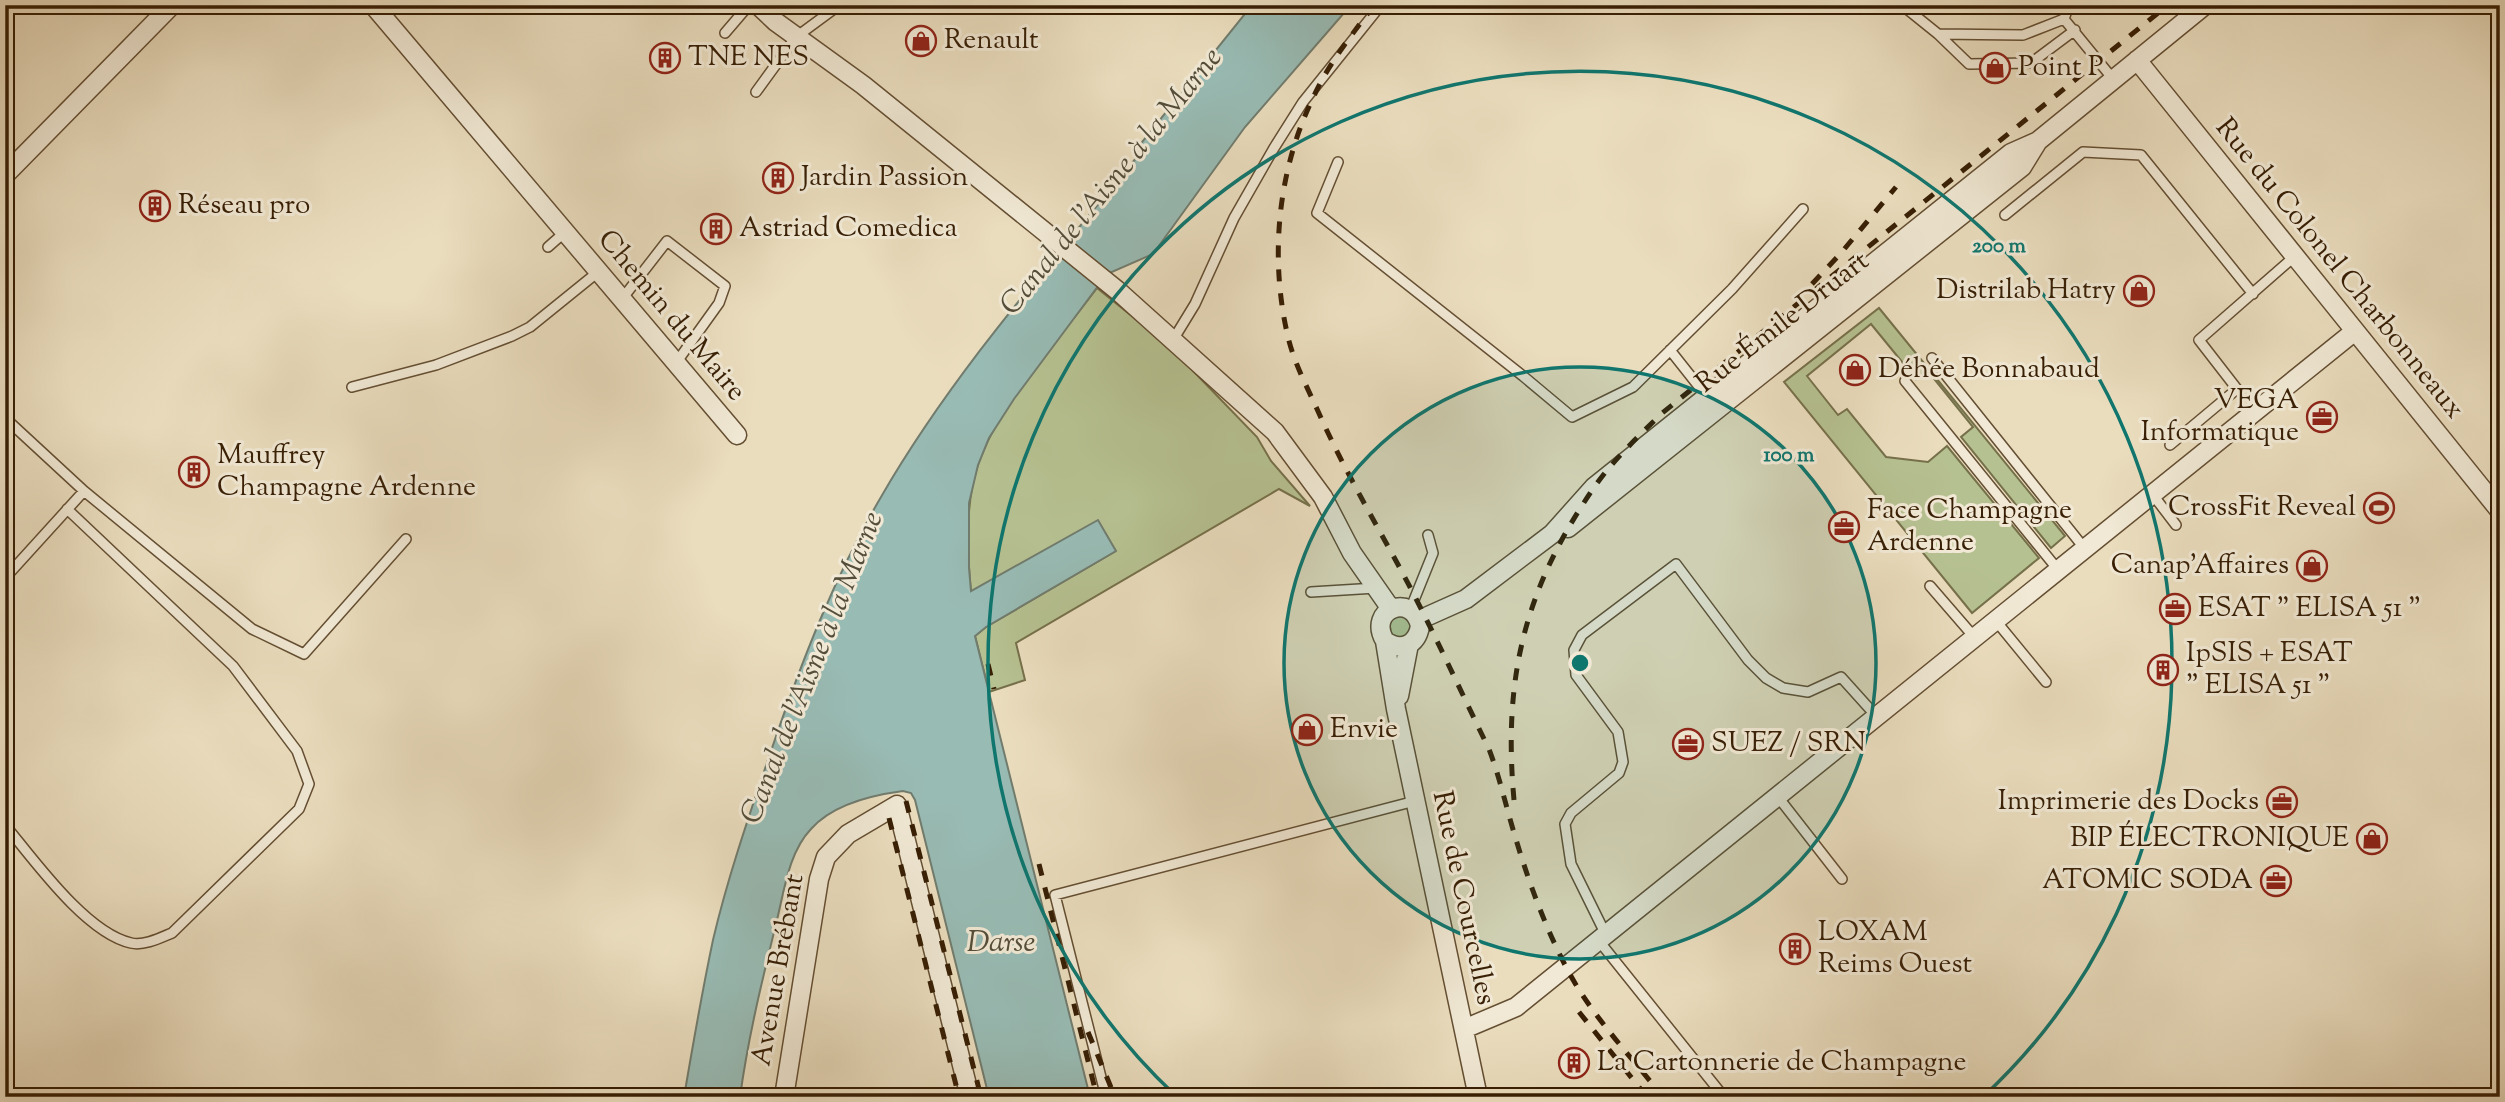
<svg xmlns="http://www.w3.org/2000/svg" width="2505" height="1102" viewBox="0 0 2505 1102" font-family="'Sorts Mill Goudy',serif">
<rect width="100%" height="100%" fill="#eaddbe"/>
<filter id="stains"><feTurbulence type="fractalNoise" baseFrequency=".00286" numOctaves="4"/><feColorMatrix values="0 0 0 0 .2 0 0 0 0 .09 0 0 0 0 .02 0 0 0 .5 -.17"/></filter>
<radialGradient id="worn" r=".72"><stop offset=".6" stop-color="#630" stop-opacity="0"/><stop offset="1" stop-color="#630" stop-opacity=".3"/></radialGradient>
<path fill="#b6c191" stroke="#76704a" stroke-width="2" d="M 1097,288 L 1169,346 L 1257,437 L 1271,461 L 1310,506 L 1279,489 L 1016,643 L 1025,680 L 989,692 L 975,636 L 986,627 L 1116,551 L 971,592 C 967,550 965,504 978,465 C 997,406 1060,338 1097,288 Z
M 1879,308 L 2065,536 L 2051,548 L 1961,437 L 1973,427 L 1927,370 L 1916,379 L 1871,324 L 1807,376 L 1838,415 L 1847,409 L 1886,457 L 1928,462 L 1947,446 L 2039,558 L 1972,613 L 1784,382 Z
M 1403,612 L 1415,632 L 1395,642 L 1385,621 Z"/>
<path fill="#98bbb4" stroke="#717c6e" stroke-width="2" d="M 1252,5 L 1351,5 L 1245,127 L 1153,254 L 1107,274 L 1014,399 L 989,438 L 978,465 L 969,503 L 969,568 L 971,591 L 1098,520 L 1116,551 L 986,627 L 975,636 L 1090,1097 L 989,1097 L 915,800 L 911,793 L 903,791 C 873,795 832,805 811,829 C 788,853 784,893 776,924 C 762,981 748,1038 740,1097 L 684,1097 C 693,1044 702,992 713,940 C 728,876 750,813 771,751 C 801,663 834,577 881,497 C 952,374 1048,266 1137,157 L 1134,152 Z"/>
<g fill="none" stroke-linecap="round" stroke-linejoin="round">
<g stroke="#644e32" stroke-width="12">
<path id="lane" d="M 1902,5 L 1938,34 L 1969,64 L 2031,63 L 2075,30
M 2064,19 L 2113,79
M 725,33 L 749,5
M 1938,34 L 2023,35 L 2064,19 L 2069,5
M 756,92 L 796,37 L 834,9
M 1338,162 L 1317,213 L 1523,376 L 1572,417 L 1633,387 L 1732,289 L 1803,209
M 2005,215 L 2083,152 L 2141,155 L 2253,294
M 548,247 L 565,232
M 622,299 L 667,241 L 725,286 L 719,303 L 676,363
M 1173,340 L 1195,304 L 1234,218 L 1274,148 L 1303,102 L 1381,5
M 1670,350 L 1708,398
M 1932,358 L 2085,549
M 1905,381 L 2059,571
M 352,387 L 436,365 L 512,336 L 530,327 L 598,272
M 5,418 L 84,491
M 2170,445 L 2237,389 L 2199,340 L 2295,256
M 2153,495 L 2176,525
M 5,578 L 84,491 L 252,629 L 304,654 L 406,539
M 1930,586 L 1975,638
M 1311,592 L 1376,588
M 1410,610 L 1433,553 L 1428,535
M 1996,621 L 2046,682
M 1778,797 L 1842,879
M 5,825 C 34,860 86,933 131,943 C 144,946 160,938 172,933 L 299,809 L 309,784 L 297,751 L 233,666 L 67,509
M 1606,935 L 1571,864 L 1565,824 L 1571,813 L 1619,773 L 1623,762 L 1618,732 L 1576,675 L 1574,650 L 1582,635 L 1676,564 L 1748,660 L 1766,678 L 1783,688 L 1808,692 L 1841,677 L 1877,717
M 1599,941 L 1724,1097
M 1106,1097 L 1055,895 L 1415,801"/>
</g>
<g stroke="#644e32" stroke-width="21">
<path id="street" d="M 373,5 L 737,435
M 758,5 L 776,22 L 863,85 L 1118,291 L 1275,432 L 1323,497 L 1352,553 L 1391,609
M 2137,60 L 2500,511
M 5,175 L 172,5
M 1568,528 L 2022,167 L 2038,141
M 1419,620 L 1466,599 L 1552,534 L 1594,487 L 2011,153 L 2038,141 L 2205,5
M 1385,641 C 1401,652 1417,645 1420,626 C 1413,592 1366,609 1385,641 L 1396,709 L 1478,1097
M 1399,696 L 1409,644
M 1464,1029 L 1516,1007 L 2355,331
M 784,1097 L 819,879 L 826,857 L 848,834 L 897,805 L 970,1097"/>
</g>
<use href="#lane" stroke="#f1e9d5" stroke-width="9"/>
<use href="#street" stroke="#f1e9d5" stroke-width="18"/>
<path stroke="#371e04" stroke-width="5" stroke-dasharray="12 12" stroke-linecap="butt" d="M 1374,5 C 1352,35 1328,64 1313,98 C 1277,172 1269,261 1289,341 C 1295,364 1307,387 1317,409 C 1340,461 1368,510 1395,559 C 1429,621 1458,686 1489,749 C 1500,778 1506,807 1515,836 C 1528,880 1544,924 1565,965 C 1589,1013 1630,1055 1663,1097
M 1812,284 L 1841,253 L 1896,187
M 988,664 L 994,689
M 1514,800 C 1503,679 1524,590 1593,489 C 1612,461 1637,438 1661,414 L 2168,5
M 906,801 L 981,1097
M 889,818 L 959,1097
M 1039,864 L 1097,1097
M 1579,1012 L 1647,1097
M 1088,1032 L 1115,1097"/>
</g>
<circle cx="1580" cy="663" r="296" fill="#0f766e" fill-opacity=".12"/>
<g fill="none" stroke="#0f766e" stroke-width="3.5">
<circle cx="1580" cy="663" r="296"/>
<path d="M1176 1096A592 592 0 1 1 1984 1096"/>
</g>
<defs>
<g id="shop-ring" transform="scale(1.575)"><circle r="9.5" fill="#f1e9d5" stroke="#8f2418" stroke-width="1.5"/><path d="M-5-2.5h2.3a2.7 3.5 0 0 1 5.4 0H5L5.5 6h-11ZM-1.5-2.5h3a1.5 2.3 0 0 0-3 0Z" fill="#8f2418"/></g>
<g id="building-ring" transform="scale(1.575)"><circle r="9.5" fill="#f1e9d5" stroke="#8f2418" stroke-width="1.5"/><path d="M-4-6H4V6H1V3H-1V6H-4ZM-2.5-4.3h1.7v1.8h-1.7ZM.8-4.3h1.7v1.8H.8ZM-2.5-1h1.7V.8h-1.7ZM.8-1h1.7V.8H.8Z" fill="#8f2418"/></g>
<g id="office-ring" transform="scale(1.575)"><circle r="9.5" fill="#f1e9d5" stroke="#8f2418" stroke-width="1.5"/><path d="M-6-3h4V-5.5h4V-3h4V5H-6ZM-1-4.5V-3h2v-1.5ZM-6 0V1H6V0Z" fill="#8f2418"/></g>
<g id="stadium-ring" transform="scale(1.575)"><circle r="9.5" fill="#f1e9d5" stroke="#8f2418" stroke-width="1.5"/><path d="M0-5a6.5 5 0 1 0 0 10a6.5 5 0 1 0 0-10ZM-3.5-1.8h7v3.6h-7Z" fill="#8f2418"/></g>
</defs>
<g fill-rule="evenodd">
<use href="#shop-ring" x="921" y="41"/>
<use href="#building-ring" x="665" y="58"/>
<use href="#shop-ring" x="1995" y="68"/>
<use href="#building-ring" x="778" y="178"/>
<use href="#building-ring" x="155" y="206"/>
<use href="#building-ring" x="716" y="229"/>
<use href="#shop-ring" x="2139" y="291"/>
<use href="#shop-ring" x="1855" y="370"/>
<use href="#office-ring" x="2322" y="417"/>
<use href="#building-ring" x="194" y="472"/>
<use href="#stadium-ring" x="2379" y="508"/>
<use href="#office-ring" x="1844" y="527"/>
<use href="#shop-ring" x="2312" y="566"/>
<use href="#office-ring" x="2175" y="609"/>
<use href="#building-ring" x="2163" y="670"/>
<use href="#shop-ring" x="1307" y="730"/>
<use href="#office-ring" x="1688" y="744"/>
<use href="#office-ring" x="2282" y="802"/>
<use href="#shop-ring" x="2372" y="839"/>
<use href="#office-ring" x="2276" y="881"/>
<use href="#building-ring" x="1795" y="949"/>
<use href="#building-ring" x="1574" y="1063"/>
</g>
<g text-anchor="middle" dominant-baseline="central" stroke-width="6" stroke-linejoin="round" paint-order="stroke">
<g font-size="28" fill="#371e04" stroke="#f1e9d5" text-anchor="start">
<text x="944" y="41">Renault</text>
<text x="688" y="58">TNE NES</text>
<text x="2018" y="68">Point P</text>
<text x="801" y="178">Jardin Passion</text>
<text x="178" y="206">Réseau pro</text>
<text x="739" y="229">Astriad Comedica</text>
<text x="2116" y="291" text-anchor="end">Distrilab Hatry</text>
<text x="1878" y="370">Déhée Bonnabaud</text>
<text x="2299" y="401" text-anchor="end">VEGA<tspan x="2299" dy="32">Informatique</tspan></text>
<text x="217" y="456">Mauffrey<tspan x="217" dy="32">Champagne Ardenne</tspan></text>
<text x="2356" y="508" text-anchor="end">CrossFit Reveal</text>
<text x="1867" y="511">Face Champagne<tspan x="1867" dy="32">Ardenne</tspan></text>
<text x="2289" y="566" text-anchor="end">Canap'Affaires</text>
<text x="2198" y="609">ESAT " ELISA 51 "</text>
<text x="2186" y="654">IpSIS + ESAT<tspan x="2186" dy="32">" ELISA 51 "</tspan></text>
<text x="1330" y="730">Envie</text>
<text x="1711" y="744">SUEZ / SRN</text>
<text x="2259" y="802" text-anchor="end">Imprimerie des Docks</text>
<text x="2349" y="839" text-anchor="end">BIP ÉLECTRONIQUE</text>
<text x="2253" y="881" text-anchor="end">ATOMIC SODA</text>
<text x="1818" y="933">LOXAM<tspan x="1818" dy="32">Reims Ouest</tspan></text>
<text x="1597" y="1063">La Cartonnerie de Champagne</text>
</g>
<g font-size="28" fill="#371e04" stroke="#f1e9d5">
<text transform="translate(2339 269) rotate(51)">Rue du Colonel Charbonneaux</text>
<text transform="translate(671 316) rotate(50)">Chemin du Maire</text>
<text transform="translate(1783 323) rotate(-38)">Rue Émile Druart</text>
<text transform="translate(1463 898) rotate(78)">Rue de Courcelles</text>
<text transform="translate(779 970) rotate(-80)">Avenue Brébant</text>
</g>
<g font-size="30" font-style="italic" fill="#544d39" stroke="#f1e9d5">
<text transform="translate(1112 182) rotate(-51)">Canal de l'Aisne à la Marne</text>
<text transform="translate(813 668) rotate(-68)">Canal de l'Aisne à la Marne</text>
<text x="1001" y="943">Darse</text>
</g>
</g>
<circle cx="1580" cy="663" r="10" fill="#0f766e" stroke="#f1e9d5" stroke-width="3.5"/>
<g font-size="21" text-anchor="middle" font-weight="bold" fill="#0f766e" stroke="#f1e9d5" stroke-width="6" stroke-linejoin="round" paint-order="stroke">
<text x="1999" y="252">200 m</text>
<text x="1789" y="461">100 m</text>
</g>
<rect width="2505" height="1102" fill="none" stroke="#eaddbe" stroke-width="28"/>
<rect x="7" y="7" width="2491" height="1088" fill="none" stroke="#371e04" stroke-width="3.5"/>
<rect x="14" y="14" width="2477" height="1074" fill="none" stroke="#371e04" stroke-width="2"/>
<rect width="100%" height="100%" filter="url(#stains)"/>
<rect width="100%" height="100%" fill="url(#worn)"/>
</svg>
